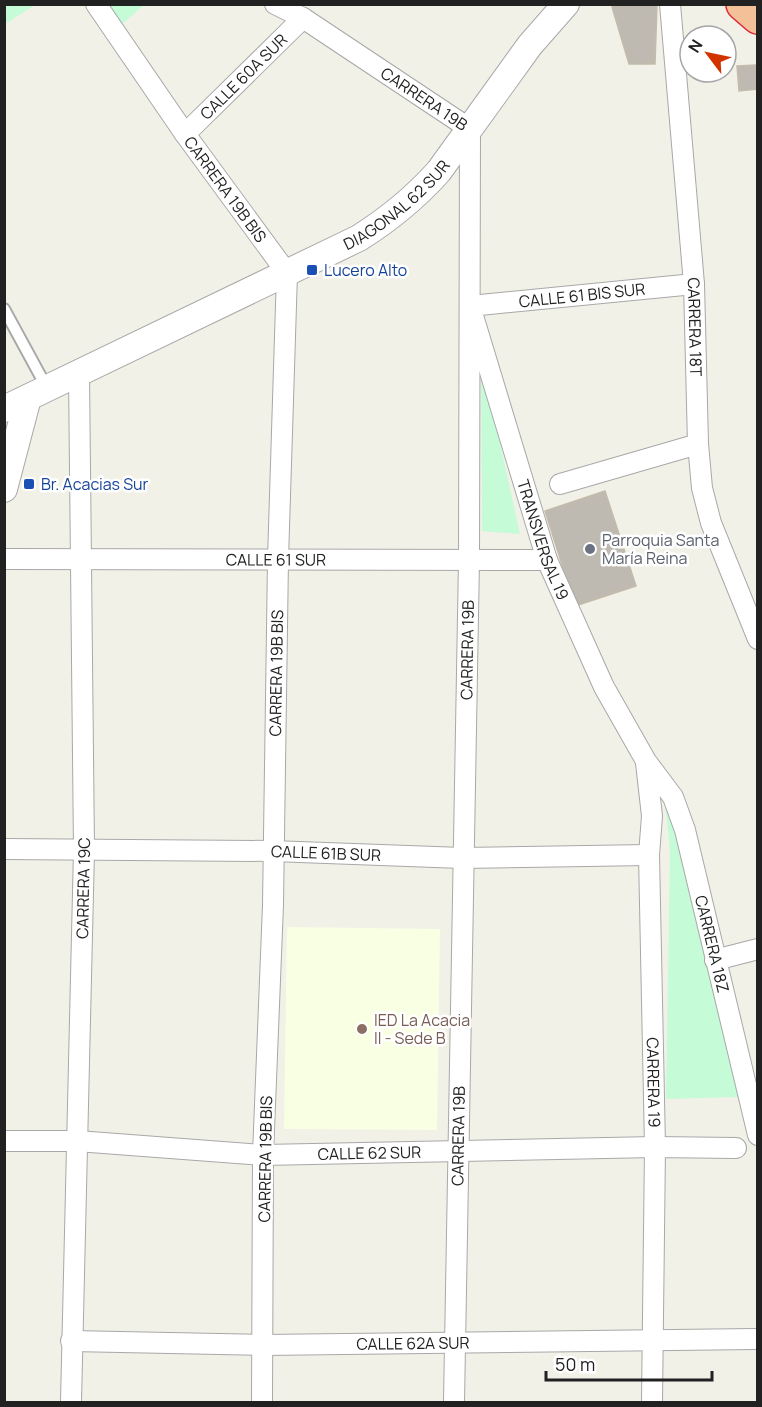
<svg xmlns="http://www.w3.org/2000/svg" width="762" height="1407" viewBox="0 0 762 1407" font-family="Manrope,sans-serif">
<rect width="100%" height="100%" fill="#f2f1e8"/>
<path fill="#f8ffe3" d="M 287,927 L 440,929 L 437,1130 L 284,1129 Z"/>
<path fill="#c6fbd7" d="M 5,4 L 35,4 L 35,5 L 5,24 Z
M 107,5 L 144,5 L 121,25 Z
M 481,356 L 520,534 L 482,531 Z
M 665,801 L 677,834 L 739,1097 L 666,1099 L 670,851 Z"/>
<path fill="#bfbab1" stroke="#c4bcaa" stroke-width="1.5" d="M 621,4 L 657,5 L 655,64 L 629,64 L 612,7 Z
M 756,65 L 758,89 L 739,91 L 737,66 Z
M 605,491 L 636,586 L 575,606 L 545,511 Z"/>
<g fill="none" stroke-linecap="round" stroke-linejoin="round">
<g stroke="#a8a8a8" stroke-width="14">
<path id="service" d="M 4,309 L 47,388"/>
</g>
<g stroke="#a8a8a8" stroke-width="22">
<g id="minor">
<path id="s1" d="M 96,4 L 185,134 L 287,273 L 278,559 L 273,905 L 263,1155 L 262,1402"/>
<path id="s2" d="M 275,4 L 303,18 L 470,129 L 469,560 L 454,1402"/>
<path id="s3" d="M 670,4 L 694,284 L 698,444 L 702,488 L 711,523 L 758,639"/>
<path id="s4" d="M 185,134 L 303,18"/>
<path id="s5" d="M 694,284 L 470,306 L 547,560 L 604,687 L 646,761 L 673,797 L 685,830 L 758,1135"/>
<path d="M 560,484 L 698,444"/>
<path id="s6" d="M 4,559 L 547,560"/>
<path id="s7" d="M 646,763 L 652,816 L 649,855 L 655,1147 L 652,1402"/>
<path id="s8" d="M 4,849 L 272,851 L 462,858 L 649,855"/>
<path d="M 715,960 L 758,949"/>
<path id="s9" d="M 4,1141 L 77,1141 L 263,1155 L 655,1147 L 736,1148"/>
<path id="s10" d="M 71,1341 L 263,1345 L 755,1339"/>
<path id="s11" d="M 71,1402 L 84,850 L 79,374"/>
</g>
</g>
<g stroke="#a8a8a8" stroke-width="28">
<g id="tertiary">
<path id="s12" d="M 4,409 L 359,238 C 389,219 415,198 439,171 L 530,45 L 566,4"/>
<path d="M 4,489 L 28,398"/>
</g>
</g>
<g stroke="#de2637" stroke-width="36">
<path id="trunk" d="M 743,4 L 758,17"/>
</g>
<use href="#service" stroke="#fff" stroke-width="10"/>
<use href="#minor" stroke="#fff" stroke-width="20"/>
<use href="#tertiary" stroke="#fff" stroke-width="26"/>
<use href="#trunk" stroke="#f3c098" stroke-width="33"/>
</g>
<g fill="#1a4fb4" stroke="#fff" stroke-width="2">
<rect x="306" y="264" width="12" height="12" rx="3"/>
<rect x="23" y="478" width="12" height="12" rx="3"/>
</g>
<circle fill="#6b7280" stroke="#fff" stroke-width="2" cx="590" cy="549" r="6"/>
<circle fill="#8d6e63" stroke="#fff" stroke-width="2" cx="362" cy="1029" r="6"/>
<g text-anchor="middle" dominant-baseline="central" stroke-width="5" stroke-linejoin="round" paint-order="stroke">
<g font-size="16" fill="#212121" stroke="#fff">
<text stroke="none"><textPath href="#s4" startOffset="82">CALLE 60A SUR</textPath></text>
<text stroke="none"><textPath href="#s2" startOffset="177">CARRERA 19B</textPath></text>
<text stroke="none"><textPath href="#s1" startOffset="226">CARRERA 19B BIS</textPath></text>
<text stroke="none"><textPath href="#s12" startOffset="444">DIAGONAL 62 SUR</textPath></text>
<text transform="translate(582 295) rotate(-6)">CALLE 61 BIS SUR</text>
<text stroke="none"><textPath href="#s3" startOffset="324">CARRERA 18T</textPath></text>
<text stroke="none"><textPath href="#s5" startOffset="470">TRANSVERSAL 19</textPath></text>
<text stroke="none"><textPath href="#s6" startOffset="272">CALLE 61 SUR</textPath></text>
<text transform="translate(467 650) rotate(-89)">CARRERA 19B</text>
<text transform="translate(276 673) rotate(-89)">CARRERA 19B BIS</text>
<text stroke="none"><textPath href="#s8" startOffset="322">CALLE 61B SUR</textPath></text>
<text stroke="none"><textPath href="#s11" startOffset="514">CARRERA 19C</textPath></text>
<text stroke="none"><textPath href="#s5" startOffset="912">CARRERA 18Z</textPath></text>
<text stroke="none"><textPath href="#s7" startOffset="320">CARRERA 19</textPath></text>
<text transform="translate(458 1136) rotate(-89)">CARRERA 19B</text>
<text stroke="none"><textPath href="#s9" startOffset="366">CALLE 62 SUR</textPath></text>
<text transform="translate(265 1159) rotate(-89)">CARRERA 19B BIS</text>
<text stroke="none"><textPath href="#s10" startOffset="342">CALLE 62A SUR</textPath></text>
</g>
<g font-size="16" fill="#164399" stroke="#fff" text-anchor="start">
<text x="324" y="270">Lucero Alto</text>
<text x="41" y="484">Br. Acacias Sur</text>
</g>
<g font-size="16" fill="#5b616d" stroke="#fff" text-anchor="start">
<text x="602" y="540">Parroquia Santa<tspan x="602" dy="18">María Reina</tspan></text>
</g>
<g font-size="16" fill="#785e54" stroke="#fff" text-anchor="start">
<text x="374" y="1020">IED La Acacia<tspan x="374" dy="18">II - Sede B</tspan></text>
</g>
</g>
<rect width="762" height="1407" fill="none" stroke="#212121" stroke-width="12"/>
<g transform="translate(708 54) rotate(302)"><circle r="28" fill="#ffffff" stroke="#a6a6a6" stroke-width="1.5"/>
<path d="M0-4.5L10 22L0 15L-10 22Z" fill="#d23400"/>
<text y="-9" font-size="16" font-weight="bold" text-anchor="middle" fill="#212121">N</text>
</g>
<path d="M546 1371v9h166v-9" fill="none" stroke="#212121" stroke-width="3"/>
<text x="555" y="1371" font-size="18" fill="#212121" stroke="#ffffff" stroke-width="4.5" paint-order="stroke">50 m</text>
</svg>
